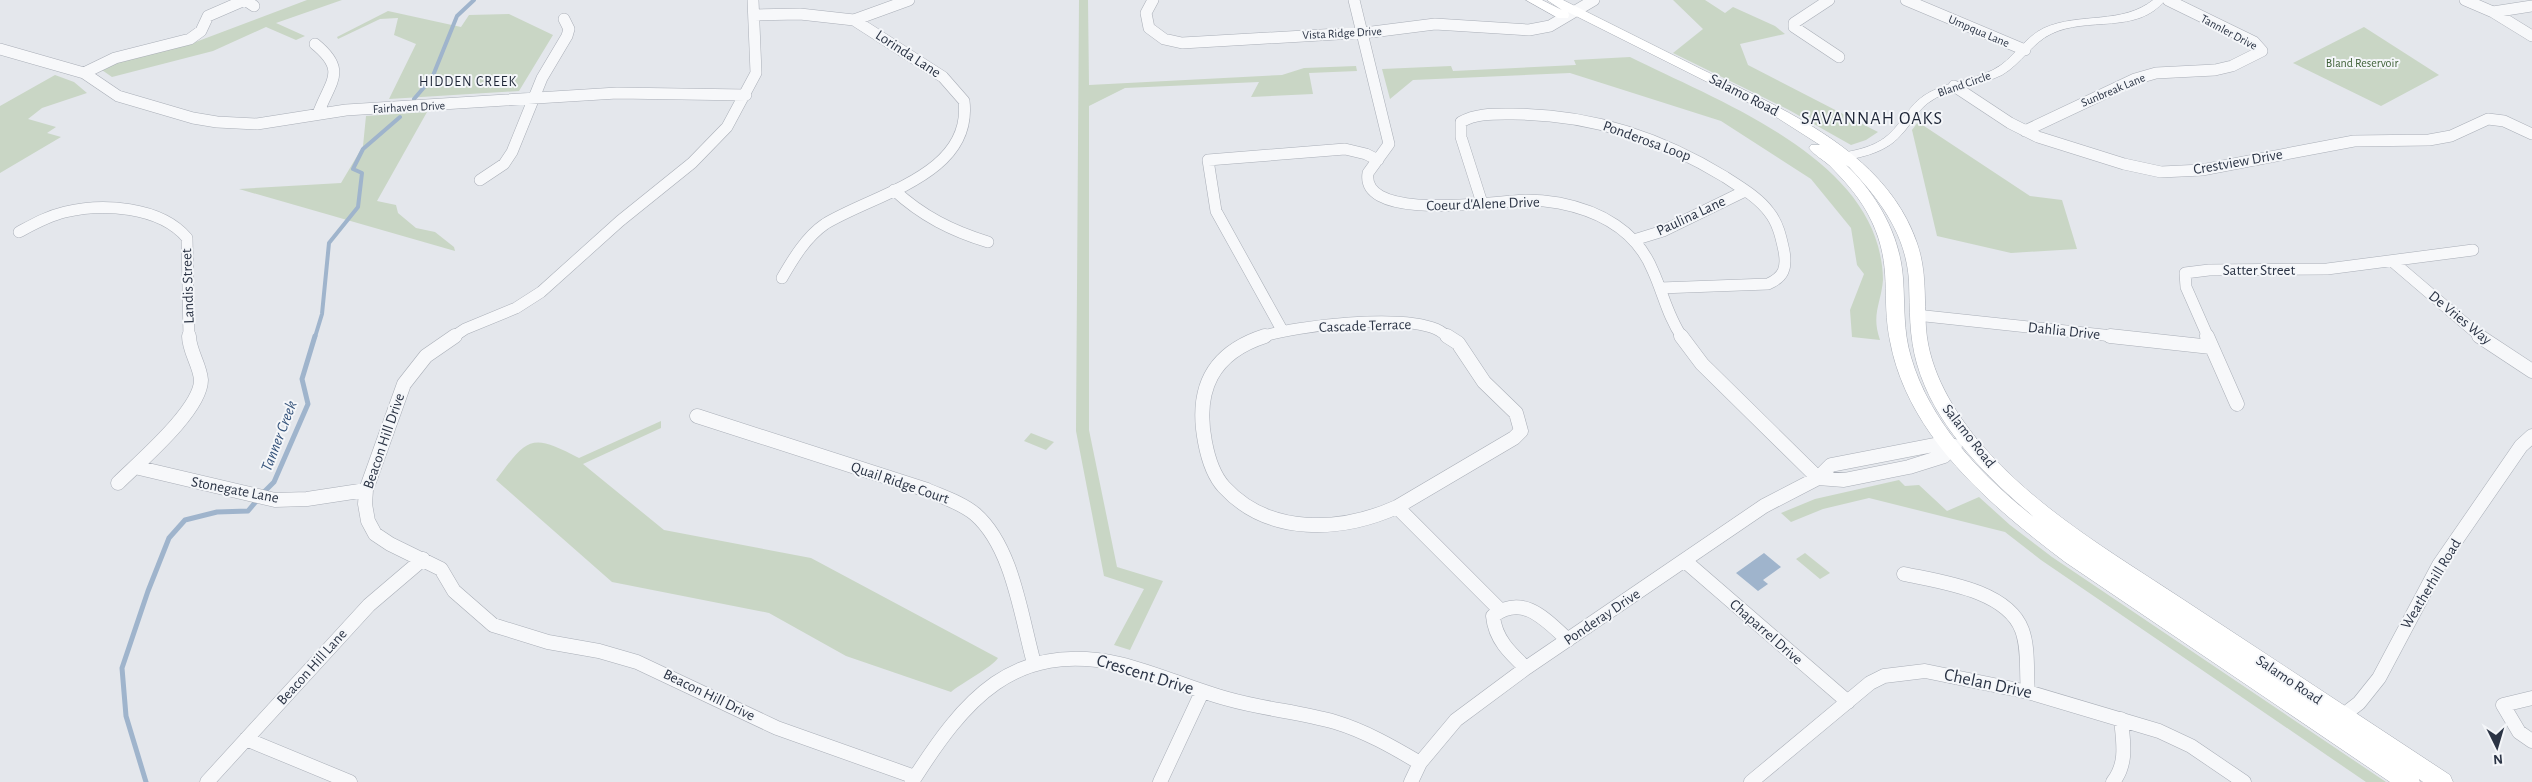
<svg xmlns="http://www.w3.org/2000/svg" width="2532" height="782" viewBox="0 0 2532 782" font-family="'Alegreya Sans',sans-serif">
<rect width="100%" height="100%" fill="#e4e7ec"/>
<path fill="#c9d6c5" d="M 307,0 L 342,0 L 276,23 L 305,36 L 296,40 L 266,27 L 213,51 L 112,77 L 99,68 L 111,62 L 193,43 Z
M 1079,0 L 1088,0 L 1089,85 L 1282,75 L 1304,68 L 1356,66 L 1357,71 L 1309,73 L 1313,94 L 1251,97 L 1259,82 L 1125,88 L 1089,106 L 1089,430 L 1117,567 L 1163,581 L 1130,650 L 1114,645 L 1144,589 L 1104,576 L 1076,431 Z
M 1673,0 L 1705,0 L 1725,13 L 1733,7 L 1775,26 L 1785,34 L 1740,44 L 1748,65 L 1878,132 L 1866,140 L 1851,145 L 1789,110 L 1673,53 L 1703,29 Z
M 388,11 L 461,27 L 469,15 L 509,14 L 553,35 L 519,91 L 389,99 L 416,44 L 394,35 L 398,18 L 380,19 L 338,39 L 337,37 Z
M 2364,27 L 2439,75 L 2381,106 L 2293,63 Z
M 1630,57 C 1712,98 1852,150 1878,246 C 1881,257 1883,269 1883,280 C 1881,304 1871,314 1880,340 L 1852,337 L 1850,310 L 1864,274 L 1857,265 L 1851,228 L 1811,179 L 1721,121 L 1570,73 L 1413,80 L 1390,99 L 1382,69 L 1451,66 L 1453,71 L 1576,65 L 1574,60 Z
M 55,75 L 74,82 L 87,93 L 42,108 L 28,119 L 56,127 L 47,133 L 61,137 L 0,173 L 0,106 Z
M 427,112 L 377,201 L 396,205 L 398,213 L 416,228 L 435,232 L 454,247 L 455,251 L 239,189 L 341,183 L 363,146 L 366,116 Z
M 1918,122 L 2030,196 L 2062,200 L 2077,249 L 2011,253 L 1937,236 L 1912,130 Z
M 661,421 L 661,428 L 583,464 L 664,530 L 811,558 L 998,658 C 991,668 963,682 951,692 L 846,656 L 769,613 L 612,582 L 496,480 C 528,437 531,433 579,458 Z
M 1031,433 L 1054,442 L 1046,450 L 1024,441 Z
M 1899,480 L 1905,486 L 1919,485 L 1947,511 L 1979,497 L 2010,525 L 2052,557 L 2386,782 L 2366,782 L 2041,560 L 2005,532 L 1869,498 L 1823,509 L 1791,522 L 1781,513 L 1815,499 Z
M 1805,553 L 1830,573 L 1820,579 L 1796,559 Z"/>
<path fill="#9fb4cc" d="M 1764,553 L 1781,567 L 1763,580 L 1768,584 L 1758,591 L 1736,573 Z"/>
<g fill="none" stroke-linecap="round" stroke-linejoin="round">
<path stroke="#9fb4cc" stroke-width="4" d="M 414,99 L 432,78 L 457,16 L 474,0
M 315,337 L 322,314 L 329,243 L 358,207 L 362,173 L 353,169 L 363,149 L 400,117"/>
<path stroke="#9fb4cc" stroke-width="5" d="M 263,493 L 274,482 L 308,404 L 302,379 L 315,336
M 146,782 L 126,716 L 122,668 L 148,591 L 169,538 L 185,520 L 217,512 L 248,511 L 258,499"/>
<g stroke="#a9aeb7" stroke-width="12">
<path id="minor-far1" d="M 1153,0 L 1146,13 L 1149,28 L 1164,39 L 1182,43 L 1372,32 L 1435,24 L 1529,30 L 1550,26 L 1594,0
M 1354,0 L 1389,144 L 1368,173 C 1360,223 1499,201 1525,200 C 1537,200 1548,201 1559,203 C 1600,211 1637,231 1653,271 C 1663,293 1668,317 1682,337
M 1829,0 L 1794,23 L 1794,27 L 1839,57
M 1906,0 L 2025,50
M 2465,0 L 2493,12 L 2532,36
M 2493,12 L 2532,6
M 754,15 L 800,14 L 854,20 L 943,77 L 964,101 C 973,175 874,194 825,224 C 806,237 793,259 782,278
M 854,20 L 909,0
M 315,44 C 348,71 330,81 318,114
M 0,49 L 84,73 L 118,96 L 193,118 L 217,122 L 257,124 L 346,110 L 617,93 L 746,95
M 84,73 L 115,58 L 190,39 L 201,31 L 208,16 L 245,0 L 254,6
M 1954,86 L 2010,123 L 2038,137 L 2124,164 L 2161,172 L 2202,170 L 2354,141 L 2429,140 L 2451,136 L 2488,119 L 2504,121 L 2532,134
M 2025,131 L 2135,79 L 2156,73 L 2215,70 L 2232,66 L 2262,51 L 2254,42 L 2168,0
M 480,180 L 504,164 L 512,152 L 542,78 L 567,36 L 569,29 L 564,19
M 894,190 C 922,216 952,231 988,242
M 1482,203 L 1461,137 L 1461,122 C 1477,113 1495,114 1513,114 C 1590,114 1660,137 1725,177 C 1740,187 1758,197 1769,212 C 1778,223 1781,237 1784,251 C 1787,268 1784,277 1768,284 L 1660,288
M 19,232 C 34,224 48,216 65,212 C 102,203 160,206 187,238 L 189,337
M 1637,239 L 1663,231 L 1745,191
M 2392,261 L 2481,337
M 1916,315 L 2122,337
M 1282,330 L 1216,211 L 1208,160 L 1345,149 L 1366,154 L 1378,160
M 453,337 L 465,329 L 516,308 L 541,292 L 620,221 L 692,163 L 727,127 L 756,73 L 753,0
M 1261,337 C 1298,325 1400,314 1436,329 C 1441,331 1445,335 1449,337
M 2208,337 L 2186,287 L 2185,273 L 2209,270 L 2327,269 L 2473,250"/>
</g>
<g stroke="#a9aeb7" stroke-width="15">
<path id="minor" d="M 455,336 L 426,356 L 404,384 L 366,490 L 365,504 L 368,521 L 375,534 L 390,544 L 441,569 L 454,591 L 493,625 L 548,642 L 599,651 L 637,662 L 777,728 L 915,777
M 1265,336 C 1212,353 1195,390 1205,442 C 1208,458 1213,475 1224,487 C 1269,536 1341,532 1397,507 L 1514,438 L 1521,431 L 1516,413 L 1484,382 L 1458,343 L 1447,336
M 1681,336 L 1702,364 L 1818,478
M 2110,336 L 2211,347
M 2207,336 L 2237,404
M 2479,336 L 2532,371
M 697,416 L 927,490 C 943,497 962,503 975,514 C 1013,547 1021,617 1034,663
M 135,467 L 275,500 L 307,499 L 366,490
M 1818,478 L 1831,465 L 1934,445 L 1955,446
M 118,483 C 139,462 201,410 201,380 C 200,365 189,351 189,336
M 1397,507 L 1499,609
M 1685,561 L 1848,702
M 1904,574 C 1941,582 2007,590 2022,630 C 2029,649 2026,672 2028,692
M 1526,668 C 1510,653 1495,639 1493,616 C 1523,593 1546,620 1568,640
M 2532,698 L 2503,705 L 2519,732 L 2532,741
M 2337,720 L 2359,703 L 2379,678 L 2439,565 L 2521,446 L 2532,436
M 246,739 L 350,782
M 207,782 L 369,605 L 423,559
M 912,782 C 964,700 1013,640 1120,664 C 1157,673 1191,689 1228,699 C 1263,709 1300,712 1335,722 C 1365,731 1393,747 1420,763
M 1160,782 L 1202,692
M 1411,782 L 1420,763 L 1456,720 L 1526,668 L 1764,506 L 1818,478 L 1844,480 L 1909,467 L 1944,456 L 1952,447
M 1751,782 L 1870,683 L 1884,676 L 1925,671 L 2028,692 L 2159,731 L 2191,746 L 2244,782
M 2113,782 C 2128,763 2123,741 2121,719"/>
</g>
<g stroke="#a9aeb7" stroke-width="1">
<path id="tertiary" d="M 2153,0 L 2165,0 C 2138,35 2087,16 2051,34 C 2032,43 2021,64 2002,75 C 1978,87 1949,87 1928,103 C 1916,112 1911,125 1901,135 C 1884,155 1856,158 1832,163 L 1826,159 L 1828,156 C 1848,151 1871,150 1888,135 C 1904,121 1910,102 1930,92 C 1952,80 1980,80 2001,65 C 2016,54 2027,36 2044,28 C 2080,12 2122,25 2153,0 Z"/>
</g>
<g stroke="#a9aeb7" stroke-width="1">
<path id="secondary" d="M 1526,0 L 1542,0 L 1562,10 L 1547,0 L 1563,0 C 1609,23 1655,46 1701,69 C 1782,109 1885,150 1917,243 C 1927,271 1924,299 1926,328 C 1929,371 1954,412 1981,444 C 2036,508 2111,552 2181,598 C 2271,657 2360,716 2450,775 L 2453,782 L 2423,782 L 2419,779 L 2420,782 L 2390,782 L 2065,562 C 1991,506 1908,437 1890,341 C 1881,297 1893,267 1872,222 C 1862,200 1846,182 1829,165 C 1822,159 1814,155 1809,148 L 1811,145 L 1820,145 L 1773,115 L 1568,12 L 1569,15 L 1568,18 L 1558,18 ZM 1846,165 L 1849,167 C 1880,200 1906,234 1909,281 C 1910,310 1909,336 1917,364 C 1935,427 1987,477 2035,518 C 1983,477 1930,423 1911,357 C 1903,331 1905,305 1903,278 C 1900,235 1877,194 1846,165 Z"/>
</g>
<use href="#minor-far1" stroke="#f7f8fa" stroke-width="11"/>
<use href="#minor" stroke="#f7f8fa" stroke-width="14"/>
<use href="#tertiary" fill="#f7f8fa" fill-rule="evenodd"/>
<use href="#secondary" fill="#fff" fill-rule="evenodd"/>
</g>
<g text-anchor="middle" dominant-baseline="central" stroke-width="4" stroke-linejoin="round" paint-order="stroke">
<g font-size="12" fill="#2b3445" stroke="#f4f6f9">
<text transform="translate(1979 31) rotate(23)">Umpqua Lane</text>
<text transform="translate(2229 32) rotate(28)">Tannler Drive</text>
<text transform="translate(1342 33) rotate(-3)">Vista Ridge Drive</text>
<text transform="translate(1964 84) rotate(-19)">Bland Circle</text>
<text transform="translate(2113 90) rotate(-23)">Sunbreak Lane</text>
<text transform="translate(409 107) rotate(-3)">Fairhaven Drive</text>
</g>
<g font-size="12" fill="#3f6138" stroke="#f4f6f9">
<text x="2362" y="63">Bland Reservoir</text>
</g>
<g font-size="14" letter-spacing="1" fill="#1d2536" stroke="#f4f6f9">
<text x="468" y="82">HIDDEN CREEK</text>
</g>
<g font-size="15" fill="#2b3445" stroke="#f4f6f9">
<text transform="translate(908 54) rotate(33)">Lorinda Lane</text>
<text transform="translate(1744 95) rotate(27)">Salamo Road</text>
<text transform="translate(1647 141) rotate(20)">Ponderosa Loop</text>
<text transform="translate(2238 162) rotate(-10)">Crestview Drive</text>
<text transform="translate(1483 204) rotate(-2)">Coeur d'Alene Drive</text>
<text transform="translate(1691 216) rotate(-25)">Paulina Lane</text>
<text x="2259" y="270">Satter Street</text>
<text transform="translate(188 286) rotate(-92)">Landis Street</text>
<text transform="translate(2460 318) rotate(39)">De Vries Way</text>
<text transform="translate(1365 326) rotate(-2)">Cascade Terrace</text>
<text transform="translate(2064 331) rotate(6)">Dahlia Drive</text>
<text transform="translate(1969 436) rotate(52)">Salamo Road</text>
<text transform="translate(384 441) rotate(-71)">Beacon Hill Drive</text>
<text transform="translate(900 483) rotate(19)">Quail Ridge Court</text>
<text transform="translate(235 490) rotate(11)">Stonegate Lane</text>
<text transform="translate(2431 584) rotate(-59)">Weatherhill Road</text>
<text transform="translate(1602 617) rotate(-34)">Ponderay Drive</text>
<text transform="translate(1766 632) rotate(41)">Chaparrel Drive</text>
<text transform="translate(312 667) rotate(-48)">Beacon Hill Lane</text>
<text transform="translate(2289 680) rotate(34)">Salamo Road</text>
<text transform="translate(709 695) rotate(26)">Beacon Hill Drive</text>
</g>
<g font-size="16" font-style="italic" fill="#34527a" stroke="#f4f6f9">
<text transform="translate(279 436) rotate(-69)">Tanner Creek</text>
</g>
<g font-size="18" letter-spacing="1" fill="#1d2536" stroke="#f4f6f9">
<text x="1872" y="119">SAVANNAH OAKS</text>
</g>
<g font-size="18" fill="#2b3445" stroke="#f4f6f9">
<text transform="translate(1145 675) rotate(17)">Crescent Drive</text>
<text transform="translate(1988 684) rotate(12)">Chelan Drive</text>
</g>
</g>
<g transform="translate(2497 747) rotate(175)" stroke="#f4f6f9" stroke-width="4" paint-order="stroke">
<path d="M0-4L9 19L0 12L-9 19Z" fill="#2b3445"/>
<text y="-8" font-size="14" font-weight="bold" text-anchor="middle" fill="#2b3445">N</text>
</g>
</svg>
